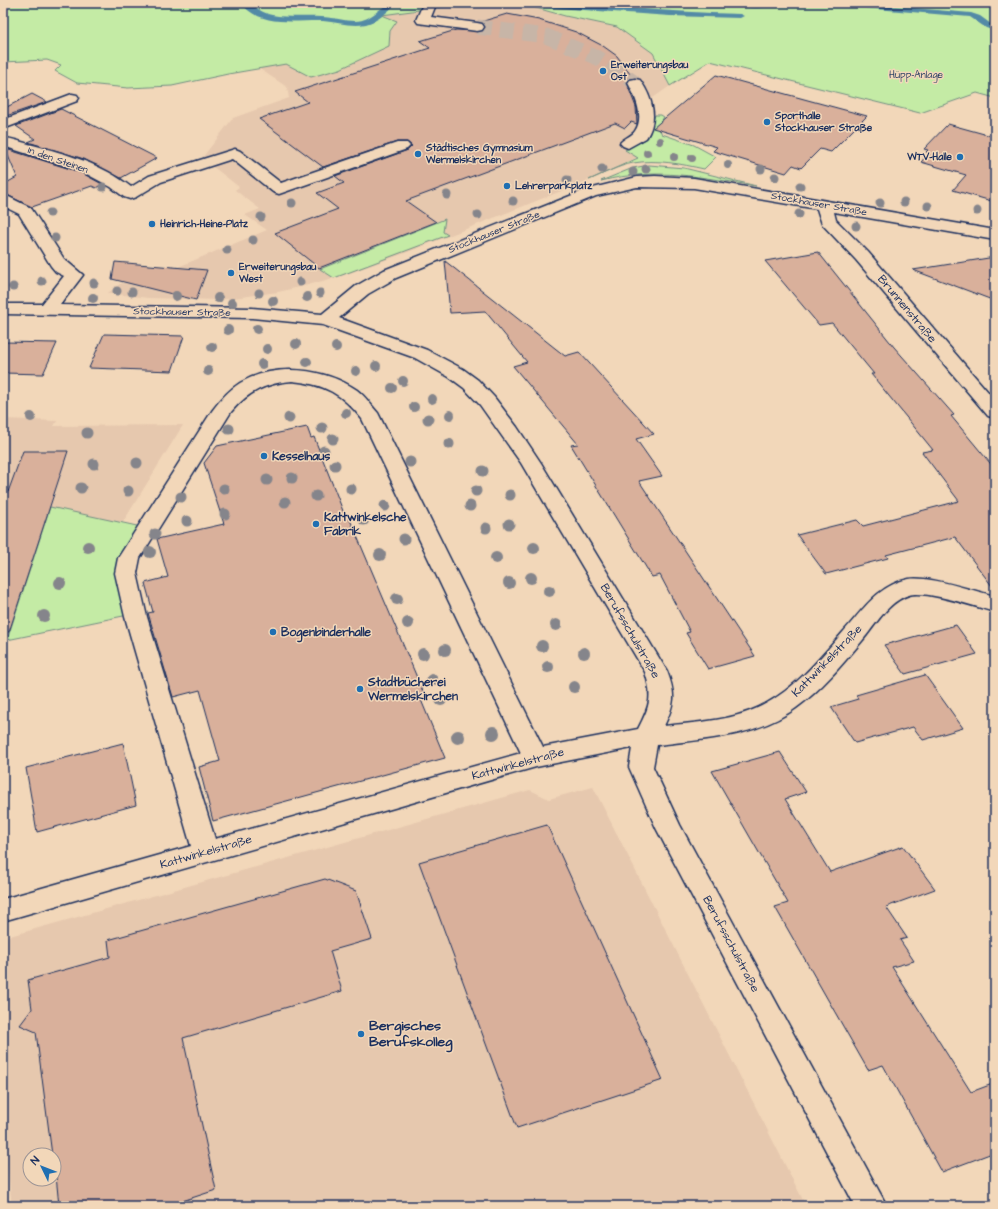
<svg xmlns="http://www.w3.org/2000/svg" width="998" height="1209" viewBox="0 0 998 1209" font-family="'Architects Daughter',sans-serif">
<rect width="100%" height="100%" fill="#f2d7b9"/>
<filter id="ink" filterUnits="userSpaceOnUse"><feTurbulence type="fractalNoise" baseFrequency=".025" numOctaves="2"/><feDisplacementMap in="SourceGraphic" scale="8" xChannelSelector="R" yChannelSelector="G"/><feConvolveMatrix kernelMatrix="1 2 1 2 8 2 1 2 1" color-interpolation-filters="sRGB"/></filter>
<g filter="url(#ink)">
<path fill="#e6c8ae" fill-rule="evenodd" d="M 471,3 L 522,4 L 565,16 L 617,27 L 653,53 L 670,86 L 650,100 L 654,116 L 648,138 L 625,150 L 638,157 L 589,180 L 408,252 L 344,275 L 308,285 L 278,292 L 219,300 L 148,298 L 108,293 L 120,284 L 171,266 L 178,267 L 267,230 L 245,215 L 260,209 L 235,190 L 239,187 L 202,158 L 233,118 L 289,98 L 287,87 L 243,58 L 329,25 L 398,12 Z
M 3,419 L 57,421 L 54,426 L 183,425 L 57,629 L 3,639 Z
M 593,787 L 806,1206 L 12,1206 L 3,1130 L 3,938 L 530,790 L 549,799 ZM 30,1155 L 54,1155 L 54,1179 L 30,1179 Z"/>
<path fill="#c4eba5" stroke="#708d82" d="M 3,3 L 471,3 L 382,15 L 397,21 L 390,31 L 389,46 L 340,69 L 311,77 L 286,64 L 228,74 L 172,86 L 128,88 L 77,83 L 55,71 L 61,65 L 47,60 L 3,62 Z
M 505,3 L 995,3 L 995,98 L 977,93 L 920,113 L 710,61 L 670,86 L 653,53 L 617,27 L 565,16 L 522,4 Z
M 655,115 L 661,115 L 664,117 L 658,127 L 662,134 L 694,145 L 716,157 L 704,169 C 681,164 657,159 633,163 C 618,166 603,174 589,180 L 638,158 L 625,150 L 648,138 Z
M 649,165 L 684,168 L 756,186 C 700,177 657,167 601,181 L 633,168 Z
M 445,219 L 443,232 L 448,235 L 334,278 L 320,269 Z
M 50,507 L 137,526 L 138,529 L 116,567 L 128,615 L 7,640 Z"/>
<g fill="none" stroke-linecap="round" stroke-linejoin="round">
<path fill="#538aa6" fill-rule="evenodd" d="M 241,3 C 253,3 260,13 272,15 C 288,18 305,16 321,17 C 333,17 344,21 355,21 C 374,21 380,3 396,3 C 388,12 378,21 366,24 C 351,27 337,22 323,21 C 295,20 261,28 241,3 Z
M 509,3 C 586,3 663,12 740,14 L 744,16 L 740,18 L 670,16 L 513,5 Z
M 756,3 L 777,3 C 771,7 752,10 746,6 Z
M 825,3 L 855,3 L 971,13 L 980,16 L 995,27 L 995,31 L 986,28 L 970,17 L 829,5 Z"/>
</g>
<path fill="#d9b09b" stroke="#1b2f5e" d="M 507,14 L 539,20 L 576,32 L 603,46 L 617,56 L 633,78 L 629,79 L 627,84 L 636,107 L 637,124 L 631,122 L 625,128 L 615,123 L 406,201 L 436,222 L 319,268 L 275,233 L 338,209 L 317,193 L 344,183 L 335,176 L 408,150 L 412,146 L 407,142 L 397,142 L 323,167 L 259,119 L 308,102 L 295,92 L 430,48 L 420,41 L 456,30 L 482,31 L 485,26 L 480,22 Z
M 716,75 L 815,102 L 867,116 L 831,152 L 820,149 L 801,168 L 793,165 L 786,173 L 713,151 L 717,147 L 653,128 Z
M 32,94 L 47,102 L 3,117 L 3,109 Z
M 61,109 L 157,158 L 121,178 L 84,159 L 28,142 L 35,139 L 16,126 Z
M 948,124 L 995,137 L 995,202 L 953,190 L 966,175 L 921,162 L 929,153 L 926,152 L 928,150 L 924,149 Z
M 9,150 L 80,172 L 102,184 L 96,188 L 92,186 L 32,207 L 3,193 L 3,185 L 17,177 L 6,151 Z
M 818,252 L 894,347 L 954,415 L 951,416 L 995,469 L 995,590 L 955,537 L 886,555 L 888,558 L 826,574 L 797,535 L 857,520 L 863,526 L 959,501 L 922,452 L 933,450 L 871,374 L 874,374 L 832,323 L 819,325 L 765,261 Z
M 995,257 L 995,301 L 913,270 Z
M 445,261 L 565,356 L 579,352 L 654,434 L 636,439 L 662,476 L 639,481 L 755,656 L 708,669 L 686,633 L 690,632 L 660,575 L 652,577 L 571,445 L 578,444 L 513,366 L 527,362 L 485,311 L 450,313 Z
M 115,262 L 207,270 L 196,300 L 112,279 Z
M 104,334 L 184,336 L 172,371 L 89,368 Z
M 3,342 L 57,343 L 43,374 L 3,373 Z
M 307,427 L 311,438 L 314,437 L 345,516 L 348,515 L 424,694 L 419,695 L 445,758 L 213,821 L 199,767 L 220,761 L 200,690 L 173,697 L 148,613 L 153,612 L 145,583 L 168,577 L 157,539 L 224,524 L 204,463 L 217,446 Z
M 23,451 L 68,451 L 9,632 L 3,631 L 3,492 L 8,492 Z
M 956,625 L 977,654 L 905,674 L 884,645 Z
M 925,675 L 963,728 L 923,740 L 913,727 L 855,743 L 831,707 L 858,699 L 856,695 Z
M 123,743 L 136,805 L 37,832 L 26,768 Z
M 780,752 L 806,792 L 785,799 L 830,872 L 903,846 L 935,889 L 886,907 L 907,938 L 900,940 L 914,961 L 892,967 L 971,1092 L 995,1083 L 995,1152 L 942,1172 L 883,1065 L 868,1070 L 775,907 L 788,903 L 712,771 Z
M 547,825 L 663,1080 L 517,1128 L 419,862 Z
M 325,879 L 356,891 L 372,939 L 330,951 L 342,991 L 183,1038 L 216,1190 L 167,1206 L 59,1206 L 54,1155 L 52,1155 L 36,1032 L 20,1025 L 32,1009 L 28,980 L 110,957 L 108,940 Z"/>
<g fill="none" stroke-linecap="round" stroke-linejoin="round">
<path stroke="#c7b5a7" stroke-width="15" stroke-dasharray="15 8" stroke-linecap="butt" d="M 477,27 L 546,36 L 600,59 L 635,83"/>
<g stroke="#1b2f5e" stroke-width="3">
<path id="minor" d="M 428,3 L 433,4 L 435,7 L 431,17 L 477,23 L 482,24 L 484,27 L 482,30 L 477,31 L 418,23 L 416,20 L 423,4 Z
M 635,79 L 640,80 C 652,97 659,119 646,138 L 628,148 L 623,146 L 620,143 C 624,138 632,136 635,131 C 645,117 635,96 628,83 L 630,80 Z
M 72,94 L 77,95 L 79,98 L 77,101 L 3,129 L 3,120 Z
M 3,138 C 13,138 23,143 33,145 C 67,154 102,164 131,187 L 149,176 L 235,149 L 240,151 L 281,183 L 397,143 L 407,143 L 410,146 L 407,149 L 279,194 L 273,192 L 232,159 L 161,182 L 136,197 L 130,199 L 124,197 L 111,187 L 81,171 L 3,146 Z
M 655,176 L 694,178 L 995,230 L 995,240 L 834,212 L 836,220 L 868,252 L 995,400 L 995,418 L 988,416 L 856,260 L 822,224 L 817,209 L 694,188 L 637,187 L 596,196 L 396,278 L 368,294 L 339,318 L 427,350 L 463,369 L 478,380 L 494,397 L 517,427 L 541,463 L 667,671 C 676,695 675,703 664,726 C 698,722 736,721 767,703 C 798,686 821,657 844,631 C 863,610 878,585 909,579 C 931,576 973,591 995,596 L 995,612 C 976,607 926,590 909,595 C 888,601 875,626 862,641 C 842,665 821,690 796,708 C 756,737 704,739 657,745 L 653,767 L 680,825 L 887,1206 L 855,1206 L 656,828 L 629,767 L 632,748 L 536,767 L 3,921 L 3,899 L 191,846 L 125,617 L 115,573 L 118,558 L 212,411 C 220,400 229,390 240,383 C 275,362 325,368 357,390 C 365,396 371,405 378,413 L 543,747 L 638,729 C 650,706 653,697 645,672 L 521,463 L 480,405 L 464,388 L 449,377 L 415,358 L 323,325 L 252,318 L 3,314 L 3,304 L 42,304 L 64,276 L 56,272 L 51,266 L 19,214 L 3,206 L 3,194 L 31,208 L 64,259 L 83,275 L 60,305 L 252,308 L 322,314 L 356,286 L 384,270 L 585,190 L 637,177 ZM 292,381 C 325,384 342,394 362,419 L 521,753 L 215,839 L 147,617 L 137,573 L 140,558 L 231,412 C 248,392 266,383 292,381 Z"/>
</g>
<use href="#minor" fill="#f2d7b9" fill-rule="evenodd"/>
</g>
<g fill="#85858b">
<circle cx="660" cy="141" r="4"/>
<circle cx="647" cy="153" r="4"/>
<circle cx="674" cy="157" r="4"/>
<circle cx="692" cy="158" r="4"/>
<circle cx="728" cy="165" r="4"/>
<circle cx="602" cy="169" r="4.5"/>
<circle cx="646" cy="169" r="4.5"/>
<circle cx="761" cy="169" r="4.5"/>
<circle cx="633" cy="172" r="4.5"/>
<circle cx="775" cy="177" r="4.5"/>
<circle cx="567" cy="180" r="4.5"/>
<circle cx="800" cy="186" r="4.5"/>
<circle cx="103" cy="187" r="4.5"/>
<circle cx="447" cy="195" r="4.5"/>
<circle cx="513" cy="201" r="4.5"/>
<circle cx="904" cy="202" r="4.5"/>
<circle cx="292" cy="203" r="4.5"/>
<circle cx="880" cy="203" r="4.5"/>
<circle cx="928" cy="206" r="4.5"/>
<circle cx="977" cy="211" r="4.5"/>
<circle cx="50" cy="213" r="4.5"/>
<circle cx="799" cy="214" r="4.5"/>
<circle cx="478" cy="215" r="4.5"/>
<circle cx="261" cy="217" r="4.5"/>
<circle cx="856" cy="226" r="4.5"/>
<circle cx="55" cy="238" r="4.5"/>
<circle cx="253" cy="240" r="4.5"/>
<circle cx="227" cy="250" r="4.5"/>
<circle cx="42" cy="281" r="4.5"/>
<circle cx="300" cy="282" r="4.5"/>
<circle cx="94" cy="283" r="4.5"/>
<circle cx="13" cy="287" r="4.5"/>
<circle cx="117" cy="291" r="4.5"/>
<circle cx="132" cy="292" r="4.5"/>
<circle cx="259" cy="293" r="4.5"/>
<circle cx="320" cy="293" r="4.5"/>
<circle cx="176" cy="296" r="5"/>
<circle cx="307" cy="297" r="5"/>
<circle cx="93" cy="298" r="5"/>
<circle cx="218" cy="298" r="5"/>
<circle cx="273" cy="301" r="5"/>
<circle cx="232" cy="303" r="5"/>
<circle cx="257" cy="329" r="5"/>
<circle cx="228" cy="330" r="5"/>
<circle cx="296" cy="344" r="5"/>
<circle cx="212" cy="347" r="5"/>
<circle cx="336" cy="347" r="5"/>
<circle cx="267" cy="349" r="5"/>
<circle cx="307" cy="362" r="5"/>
<circle cx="262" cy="364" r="5"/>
<circle cx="376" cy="366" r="5"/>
<circle cx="208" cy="371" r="5"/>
<circle cx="356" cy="371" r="5"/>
<circle cx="403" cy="381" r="5"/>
<circle cx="392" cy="388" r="5"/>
<circle cx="432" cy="399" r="5"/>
<circle cx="414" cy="407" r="5"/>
<circle cx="346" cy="413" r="5"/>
<circle cx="450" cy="415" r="5"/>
<circle cx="31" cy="417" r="5"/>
<circle cx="289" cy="418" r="5.5"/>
<circle cx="428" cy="419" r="5.5"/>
<circle cx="322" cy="428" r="5.5"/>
<circle cx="229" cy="429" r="5.5"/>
<circle cx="87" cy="433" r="5.5"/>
<circle cx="333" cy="439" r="5.5"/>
<circle cx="449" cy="444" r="5.5"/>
<circle cx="324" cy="451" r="5.5"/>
<circle cx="410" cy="462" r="5.5"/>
<circle cx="137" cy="463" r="5.5"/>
<circle cx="94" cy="464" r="5.5"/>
<circle cx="335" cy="465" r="5.5"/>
<circle cx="483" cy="471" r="5.5"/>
<circle cx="292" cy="478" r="5.5"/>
<circle cx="267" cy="480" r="5.5"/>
<circle cx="81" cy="488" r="5.5"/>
<circle cx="224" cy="489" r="5.5"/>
<circle cx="351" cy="489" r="5.5"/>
<circle cx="128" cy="491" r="5.5"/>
<circle cx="476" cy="491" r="5.5"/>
<circle cx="510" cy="495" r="5.5"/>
<circle cx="316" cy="496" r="5.5"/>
<circle cx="181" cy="497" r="5.5"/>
<circle cx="285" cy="502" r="5.5"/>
<circle cx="385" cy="506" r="5.5"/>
<circle cx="470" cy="506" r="5.5"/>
<circle cx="225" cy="514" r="5.5"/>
<circle cx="364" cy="520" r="5.5"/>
<circle cx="187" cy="521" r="5.5"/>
<circle cx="509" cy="524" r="5.5"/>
<circle cx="486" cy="528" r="5.5"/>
<circle cx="155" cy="534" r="5.5"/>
<circle cx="404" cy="539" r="5.5"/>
<circle cx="88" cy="547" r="6"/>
<circle cx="534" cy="548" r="6"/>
<circle cx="150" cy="552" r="6"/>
<circle cx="380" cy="555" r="6"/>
<circle cx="496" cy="558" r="6"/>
<circle cx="531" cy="578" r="6"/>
<circle cx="60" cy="583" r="6"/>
<circle cx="509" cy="583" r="6"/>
<circle cx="549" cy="591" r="6"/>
<circle cx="397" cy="599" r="6"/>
<circle cx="44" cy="616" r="6"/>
<circle cx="408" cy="623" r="6"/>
<circle cx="556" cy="625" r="6"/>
<circle cx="542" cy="646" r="6"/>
<circle cx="445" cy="650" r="6"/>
<circle cx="584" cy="653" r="6"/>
<circle cx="423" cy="654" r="6"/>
<circle cx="548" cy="667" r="6"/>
<circle cx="432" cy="680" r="6"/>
<circle cx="574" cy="687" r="6"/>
<circle cx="441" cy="700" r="6"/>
<circle cx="493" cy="733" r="7"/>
<circle cx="458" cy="737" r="7"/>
</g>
</g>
<g fill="#1f6fb2" stroke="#f2d7b9" stroke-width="1.5">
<circle cx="603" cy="71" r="4"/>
<circle cx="767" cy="122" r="4"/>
<circle cx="418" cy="154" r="4"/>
<circle cx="960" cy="157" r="4"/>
<circle cx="507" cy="186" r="4"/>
<circle cx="152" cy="224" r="4"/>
<circle cx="231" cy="273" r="4"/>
<circle cx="264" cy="456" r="4"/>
<circle cx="316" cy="524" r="4"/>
<circle cx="273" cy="632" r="4"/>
<circle cx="360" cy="689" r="4"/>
<circle cx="361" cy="1034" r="4"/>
</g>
<g text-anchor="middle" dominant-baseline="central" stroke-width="3" stroke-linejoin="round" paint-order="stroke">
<g font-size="10" font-weight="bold" fill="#1b2f5e" stroke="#f2d7b9" text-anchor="start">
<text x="611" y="65">Erweiterungsbau<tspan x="611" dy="12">Ost</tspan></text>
<text x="775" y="116">Sporthalle<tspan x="775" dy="12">Stockhauser Straße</tspan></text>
<text x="426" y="148">Städtisches Gymnasium<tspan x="426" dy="12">Wermelskirchen</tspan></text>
<text x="952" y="157" text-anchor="end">WTV-Halle</text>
<text x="515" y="186">Lehrerparkplatz</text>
<text x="160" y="224">Heinrich-Heine-Platz</text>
<text x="239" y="267">Erweiterungsbau<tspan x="239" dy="12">West</tspan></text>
</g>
<g font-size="10" fill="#2c4265" stroke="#f2d7b9">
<text x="916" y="75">Hüpp-Anlage</text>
</g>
<g font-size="10" fill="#1b2f5e" stroke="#f2d7b9">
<text transform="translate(58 160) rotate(19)">In den Steinen</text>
<text transform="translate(819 204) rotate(10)">Stockhauser Straße</text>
<text transform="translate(494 232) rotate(-22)">Stockhauser Straße</text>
<text transform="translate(182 312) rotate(1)">Stockhauser Straße</text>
</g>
<g font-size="12" fill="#1b2f5e" stroke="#f2d7b9">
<text transform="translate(907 309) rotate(50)">Brunnenstraße</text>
<text transform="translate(630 631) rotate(60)">Berufsschulstraße</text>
<text transform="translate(827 661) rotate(-46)">Kattwinkelstraße</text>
<text transform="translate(518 764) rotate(-15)">Kattwinkelstraße</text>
<text transform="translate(206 852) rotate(-16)">Kattwinkelstraße</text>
<text transform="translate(731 944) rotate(62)">Berufsschulstraße</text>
</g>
<g font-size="12" font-weight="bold" fill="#1b2f5e" stroke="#f2d7b9" text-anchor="start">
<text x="272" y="456">Kesselhaus</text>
<text x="324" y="517">Kattwinkelsche<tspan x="324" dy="14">Fabrik</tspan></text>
<text x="281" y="632">Bogenbinderhalle</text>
<text x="368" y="682">Stadtbücherei<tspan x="368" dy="14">Wermelskirchen</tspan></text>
</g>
<g font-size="14" font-weight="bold" fill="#1b2f5e" stroke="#f2d7b9" text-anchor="start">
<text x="369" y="1026">Bergisches<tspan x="369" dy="16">Berufskolleg</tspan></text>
</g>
</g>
<rect width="998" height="1209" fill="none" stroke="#f2d7b9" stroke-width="16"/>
<rect x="8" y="8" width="982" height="1193" fill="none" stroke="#1b2f5e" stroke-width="1.5" filter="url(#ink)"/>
<g transform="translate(42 1167) rotate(313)"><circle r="19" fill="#f2d7b9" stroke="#9c9495"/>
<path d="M0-3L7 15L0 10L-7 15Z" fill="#1f6fb2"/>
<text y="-6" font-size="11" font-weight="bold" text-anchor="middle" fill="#1b2f5e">N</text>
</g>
</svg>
